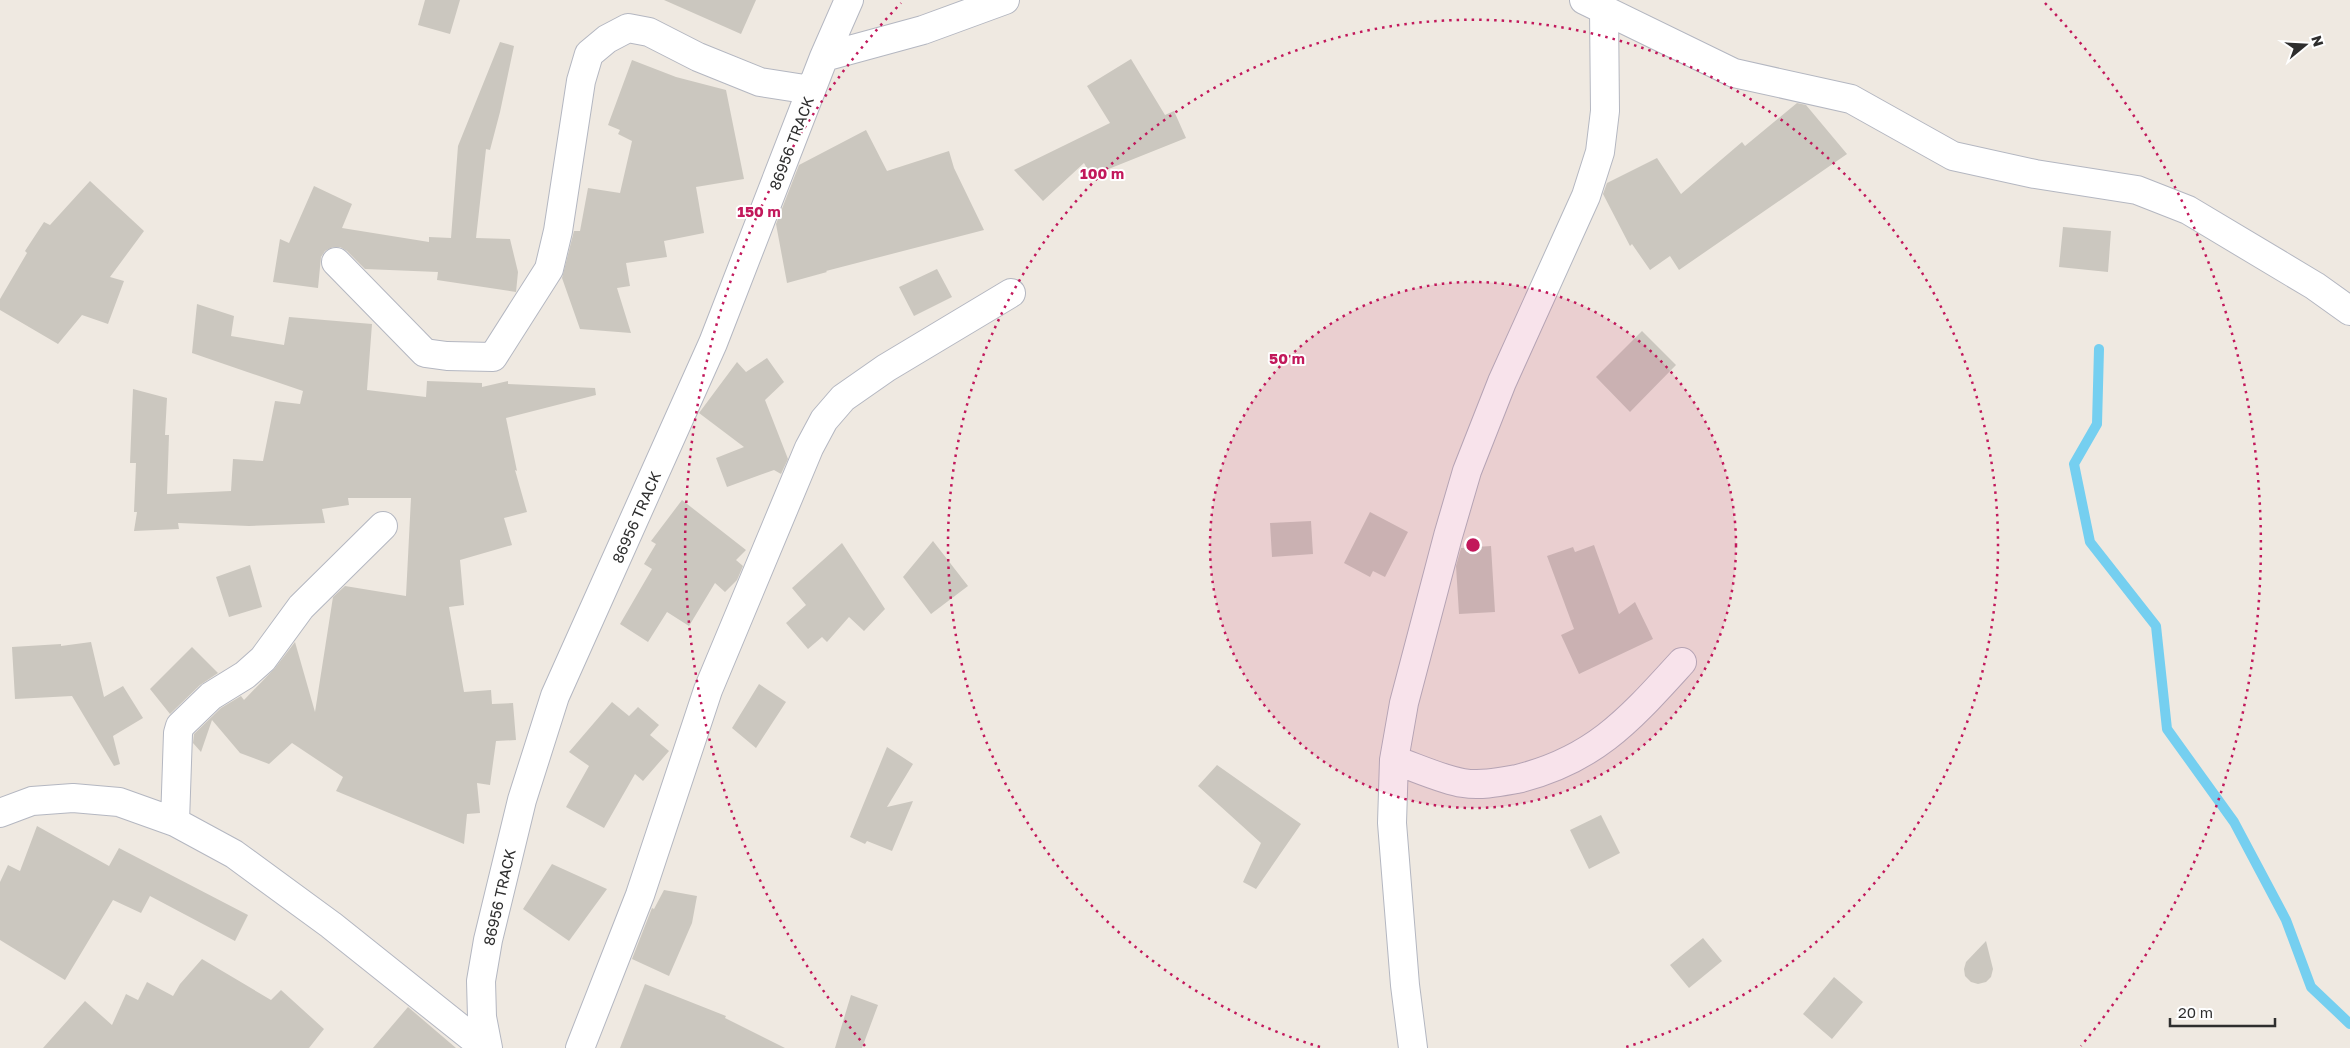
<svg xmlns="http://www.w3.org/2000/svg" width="2350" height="1048" viewBox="0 0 2350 1048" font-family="'Golos Text',sans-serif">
<rect width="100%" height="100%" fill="#efe9e1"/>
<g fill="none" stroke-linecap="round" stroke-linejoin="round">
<path stroke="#75cff0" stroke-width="10" d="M 2099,349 L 2097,424 L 2074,464 L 2090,542 L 2156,626 L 2167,729 L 2234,822 L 2286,920 L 2311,987 L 2350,1024"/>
</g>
<path fill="#cbc7bf" d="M 425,0 L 460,0 L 450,34 L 418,25 Z
M 664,0 L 756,0 L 741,34 Z
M 500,42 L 514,46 L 500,112 L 490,150 L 486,149 L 476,238 L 510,239 L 518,272 L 516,292 L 437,280 L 438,272 L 365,269 L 347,251 L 340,247 L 333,247 L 325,251 L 321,257 L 318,288 L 273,282 L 280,239 L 289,243 L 314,186 L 352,204 L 342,228 L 429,242 L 429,237 L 451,238 L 458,146 Z
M 1131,59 L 1165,115 L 1174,111 L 1186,138 L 1091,176 L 1084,163 L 1043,201 L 1014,170 L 1110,123 L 1087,86 Z
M 632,60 L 676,77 L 726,90 L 744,179 L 696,187 L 704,233 L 664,241 L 667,257 L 626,263 L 630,286 L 617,288 L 631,333 L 580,329 L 562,278 L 574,231 L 580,231 L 588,188 L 620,193 L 632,141 L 618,134 L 620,130 L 608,125 Z
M 1797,103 L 1806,105 L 1847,154 L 1679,270 L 1670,256 L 1650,270 L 1632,244 L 1630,246 L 1603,194 L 1607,183 L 1657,158 L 1681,194 L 1742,142 L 1745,146 Z
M 866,130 L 887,171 L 949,151 L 954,168 L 984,230 L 826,271 L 827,272 L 787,283 L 776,224 L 799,165 Z
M 90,181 L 144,231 L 110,277 L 124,281 L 108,324 L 82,315 L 58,344 L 0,310 L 0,299 L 27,253 L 25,251 L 44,222 L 50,225 Z
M 2063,227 L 2111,231 L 2108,272 L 2059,267 Z
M 937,269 L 952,297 L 914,316 L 899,287 Z
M 197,304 L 234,316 L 231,336 L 284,345 L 289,317 L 372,324 L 367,390 L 426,397 L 427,381 L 482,383 L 482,387 L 508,381 L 508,384 L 595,388 L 596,395 L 506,418 L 517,471 L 515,470 L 527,512 L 504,518 L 512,545 L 460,560 L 464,605 L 449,607 L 464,692 L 491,690 L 492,704 L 513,703 L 516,740 L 496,741 L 490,785 L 477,783 L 480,813 L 467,814 L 464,844 L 336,791 L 343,777 L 292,743 L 269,764 L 240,753 L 212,720 L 201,752 L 193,743 L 194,734 L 221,708 L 241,696 L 244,700 L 275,668 L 295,642 L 315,712 L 333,597 L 345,586 L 406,596 L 411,498 L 348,498 L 349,505 L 322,509 L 325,523 L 249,526 L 178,523 L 179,529 L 134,531 L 137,512 L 134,512 L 136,463 L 130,463 L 133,389 L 167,398 L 165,435 L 169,435 L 167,494 L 231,491 L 233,459 L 263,461 L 275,401 L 300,404 L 303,391 L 192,353 Z
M 1642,331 L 1676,365 L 1630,412 L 1596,377 Z
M 767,358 L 784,382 L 765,400 L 788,459 L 781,474 L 774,470 L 727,487 L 716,458 L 744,447 L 699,413 L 737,362 L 746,372 Z
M 682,500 L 746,550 L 736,560 L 743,566 L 737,580 L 725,592 L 715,583 L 689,626 L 667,612 L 648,642 L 620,624 L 652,569 L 644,564 L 656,544 L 651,541 Z
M 1370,512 L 1408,532 L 1385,577 L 1373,571 L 1370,577 L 1344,563 Z
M 1311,521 L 1313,554 L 1272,557 L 1270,523 Z
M 933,541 L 968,586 L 931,614 L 903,577 Z
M 842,543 L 885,609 L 864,631 L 849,617 L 827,642 L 822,637 L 808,649 L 786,623 L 806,605 L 792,588 Z
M 1594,545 L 1619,614 L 1635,602 L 1653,639 L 1579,674 L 1561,635 L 1574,629 L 1547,556 L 1573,547 L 1575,552 Z
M 1491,546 L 1495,612 L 1459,614 L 1456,566 L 1461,548 Z
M 250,565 L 262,607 L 229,617 L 216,577 Z
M 91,642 L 104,697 L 123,686 L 143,718 L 113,736 L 120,764 L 114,766 L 72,696 L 15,699 L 12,647 L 61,644 L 61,646 Z
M 192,647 L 218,673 L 200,685 L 170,714 L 150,689 Z
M 759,684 L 786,702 L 756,748 L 732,728 Z
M 612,702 L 629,716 L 638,707 L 659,725 L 650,735 L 669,751 L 643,781 L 635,774 L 604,828 L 566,807 L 589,766 L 569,752 Z
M 887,747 L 913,764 L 887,807 L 913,801 L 892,851 L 867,841 L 865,844 L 850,837 Z
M 1217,765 L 1301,824 L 1256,889 L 1243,882 L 1261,843 L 1198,786 Z
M 1601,815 L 1620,853 L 1589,869 L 1570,830 Z
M 37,826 L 109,866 L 119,848 L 248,915 L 235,941 L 150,896 L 141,913 L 113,900 L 65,980 L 0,940 L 0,882 L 8,865 L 20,871 Z
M 552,864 L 607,889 L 569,941 L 523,909 Z
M 664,890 L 697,896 L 692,923 L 669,976 L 632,959 L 652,908 L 654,909 Z
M 1703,938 L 1722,961 L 1689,988 L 1670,965 Z
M 1986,941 L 1993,969 L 1991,977 L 1986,982 L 1978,984 L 1971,982 L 1965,976 L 1964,969 L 1966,962 Z
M 202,959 L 271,1000 L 281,990 L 324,1029 L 309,1048 L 43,1048 L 85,1001 L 112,1025 L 126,994 L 138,1000 L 147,982 L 173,996 L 180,984 Z
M 1834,977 L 1863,1002 L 1832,1039 L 1803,1014 Z
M 645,984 L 726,1016 L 725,1018 L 785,1048 L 620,1048 Z
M 851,995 L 878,1005 L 862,1048 L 835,1048 Z
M 408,1007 L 456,1048 L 373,1048 Z"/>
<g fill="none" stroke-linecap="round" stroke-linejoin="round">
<g stroke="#b4b7c1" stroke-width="30">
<path id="minor" d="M 1584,0 L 1734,73 L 1851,99 L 1953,156 L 2035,174 L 2137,190 L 2188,210 L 2315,286 L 2350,311
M 824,57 L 923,30 L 1005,0
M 336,262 L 425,353 L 447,356 L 493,357 L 549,269 L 558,231 L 581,81 L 589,54 L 607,39 L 628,28 L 649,32 L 698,57 L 760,82 L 811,90
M 1394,760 C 1415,767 1443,780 1463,783 C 1481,786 1500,782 1517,779 C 1595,760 1630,719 1682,662
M 0,813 L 32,801 L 73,798 L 119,802 L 175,822 L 234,854 L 331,925 L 485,1048
M 175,822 L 178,733 L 180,726 L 211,696 L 245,675 L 263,659 L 301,607 L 383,526
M 488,1048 L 482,1017 L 481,981 L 488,940 L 522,800 L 555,696 L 713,343 L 824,57 L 849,0
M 580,1048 L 640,895 L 708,690 L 809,448 L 824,420 L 843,398 L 886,368 L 1011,293
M 1413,1048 L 1405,985 L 1392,823 L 1394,760 L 1404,703 L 1448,536 L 1467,471 L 1502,382 L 1586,196 L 1600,152 L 1605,111 L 1604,10"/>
</g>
<use href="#minor" stroke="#fff" stroke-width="28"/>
</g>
<circle cx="1473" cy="545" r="263" fill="#c2185b" fill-opacity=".12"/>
<g fill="none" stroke="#c2185b" stroke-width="2.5" stroke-dasharray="2.5 5">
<circle cx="1473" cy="545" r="263"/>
<path d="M1320 1047A525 525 0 1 1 1626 1047"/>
<path d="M865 1046A788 788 0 0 1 901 3M2045 3A788 788 0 0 1 2081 1046"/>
</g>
<g text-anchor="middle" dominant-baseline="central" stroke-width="4" stroke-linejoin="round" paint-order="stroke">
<g font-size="15" fill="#2e2e2e" stroke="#fff">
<text transform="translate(791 143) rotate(-69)">86956 TRACK</text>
<text transform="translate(636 517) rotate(-66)">86956 TRACK</text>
<text transform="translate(499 897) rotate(-77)">86956 TRACK</text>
</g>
</g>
<circle cx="1473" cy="545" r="8" fill="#c2185b" stroke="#fff" stroke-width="2.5"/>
<g font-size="15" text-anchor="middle" font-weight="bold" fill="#c2185b" stroke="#fff" stroke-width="4" stroke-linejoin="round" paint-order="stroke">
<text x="1102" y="179">100 m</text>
<text x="759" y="217">150 m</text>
<text x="1287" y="364">50 m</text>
</g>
<g transform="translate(2305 45) rotate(72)" stroke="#ffffff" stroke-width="4" paint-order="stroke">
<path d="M0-4L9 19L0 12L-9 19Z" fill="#2e2e2e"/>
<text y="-8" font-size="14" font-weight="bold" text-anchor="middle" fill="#2e2e2e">N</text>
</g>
<path d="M2170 1018v8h105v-8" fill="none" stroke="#2e2e2e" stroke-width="2.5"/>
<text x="2178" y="1018" font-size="15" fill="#2e2e2e" stroke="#ffffff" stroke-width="4" paint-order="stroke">20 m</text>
</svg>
